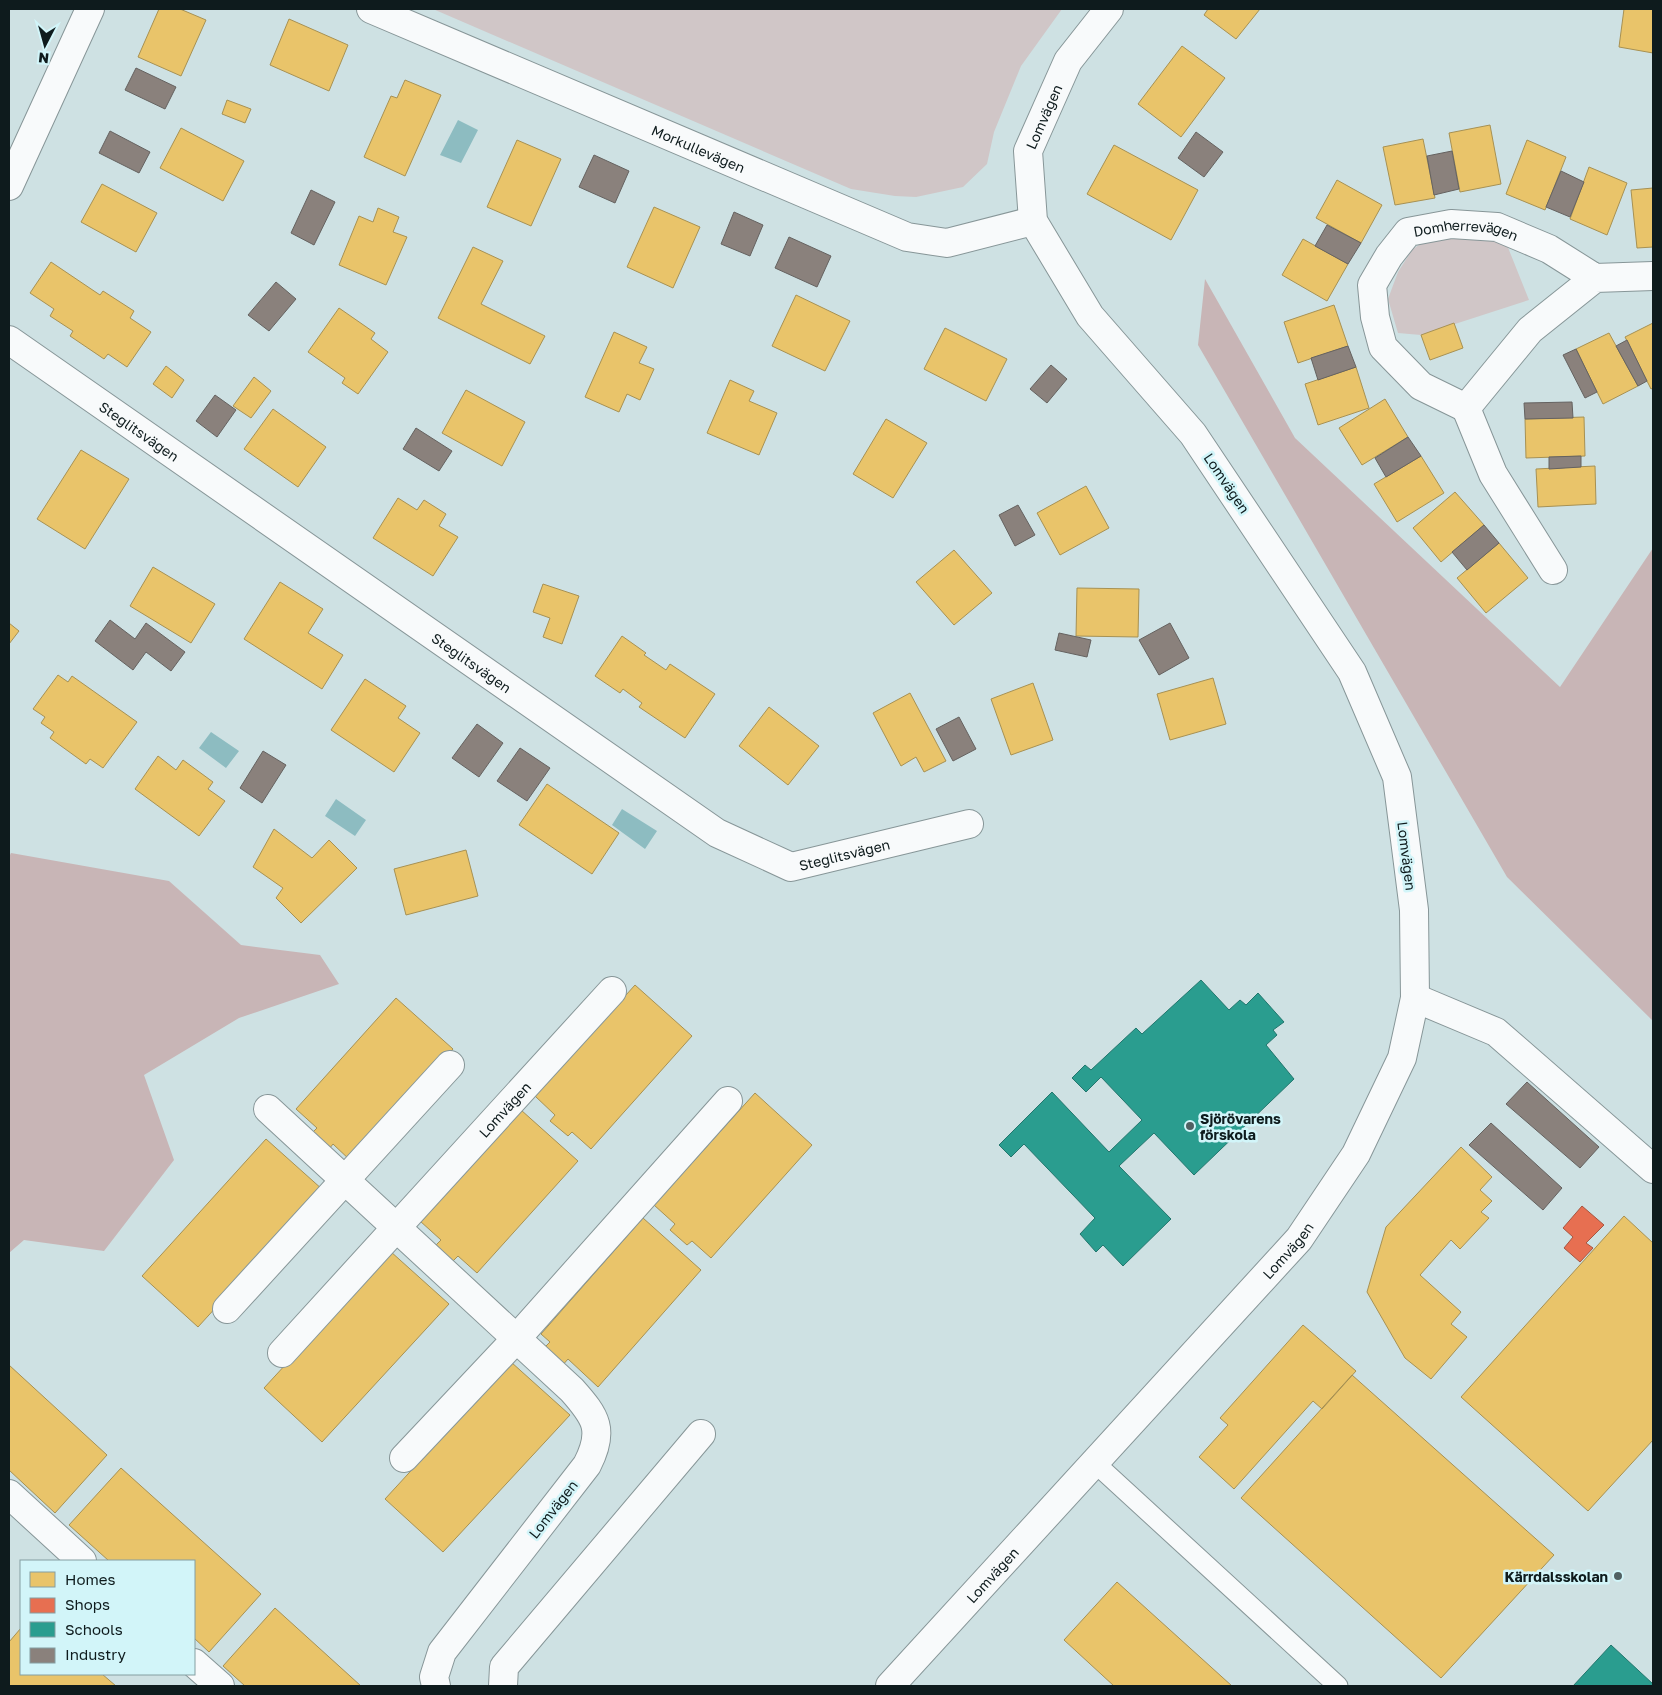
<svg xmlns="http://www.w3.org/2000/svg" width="1662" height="1695" viewBox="0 0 1662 1695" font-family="'Golos Text',sans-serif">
<rect width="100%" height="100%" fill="#cee1e3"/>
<path fill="#d0c6c7" d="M 433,9 L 1062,9 L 1021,66 L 994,132 L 987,164 L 963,187 L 916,197 L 895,196 L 851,189 Z
M 1469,236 L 1505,240 L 1529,300 L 1421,335 L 1398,333 L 1388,299 L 1398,272 L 1412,250 L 1424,241 Z"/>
<path fill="#c8b5b6" d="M 1205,279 L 1295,438 L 1560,687 L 1653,548 L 1653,1021 L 1507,877 L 1198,345 Z
M 11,853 L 169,881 L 241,945 L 320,955 L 339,984 L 239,1018 L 144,1075 L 174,1160 L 104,1251 L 24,1240 L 9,1253 L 9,857 Z"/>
<path fill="#8dbcc1" d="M 458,120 L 478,130 L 461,163 L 440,155 Z
M 211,732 L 239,751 L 226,768 L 199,748 Z
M 336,799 L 366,820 L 355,836 L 325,816 Z
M 622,809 L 657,831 L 645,849 L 612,825 Z"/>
<path fill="#e9c46a" stroke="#a79153" d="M 159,9 L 180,9 L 206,20 L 181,76 L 138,57 Z
M 1208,9 L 1260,9 L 1236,39 L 1204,15 Z
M 1624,9 L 1653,9 L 1653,53 L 1619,47 Z
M 289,19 L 348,45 L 329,91 L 270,65 Z
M 1182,46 L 1225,78 L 1181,137 L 1138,104 Z
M 405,80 L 441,95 L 405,176 L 364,157 L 391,96 L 397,98 Z
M 227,100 L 251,109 L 245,123 L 222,114 Z
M 1490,125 L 1501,184 L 1460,192 L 1449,133 Z
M 181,128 L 244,161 L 223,201 L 160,168 Z
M 1423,139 L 1435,198 L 1395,205 L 1383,147 Z
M 517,140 L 561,159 L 531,226 L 487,207 Z
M 1527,140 L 1566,157 L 1545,210 L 1506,194 Z
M 1114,145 L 1198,190 L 1171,240 L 1087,194 Z
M 1589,167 L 1627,183 L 1607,235 L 1570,219 Z
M 1337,180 L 1382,205 L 1361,243 L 1316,218 Z
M 102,184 L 157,213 L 136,252 L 81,222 Z
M 1653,188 L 1653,247 L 1637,248 L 1631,190 Z
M 654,207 L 700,227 L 673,288 L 627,267 Z
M 378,208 L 399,217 L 393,232 L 407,237 L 386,285 L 339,265 L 359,216 L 373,222 Z
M 1303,239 L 1348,264 L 1327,301 L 1282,275 Z
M 473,247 L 503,261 L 481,304 L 545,336 L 530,364 L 438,318 Z
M 51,262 L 100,295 L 103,291 L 134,311 L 130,318 L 151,332 L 127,367 L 108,354 L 104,359 L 70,336 L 73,331 L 50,316 L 54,309 L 30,293 Z
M 796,295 L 850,321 L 825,371 L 772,346 Z
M 1334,305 L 1348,346 L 1298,363 L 1284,322 Z
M 339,308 L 375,333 L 371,339 L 388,352 L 358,394 L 342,383 L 345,378 L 308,352 Z
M 1454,323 L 1463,348 L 1430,360 L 1421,335 Z
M 1653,323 L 1653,388 L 1651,389 L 1625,337 Z
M 945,328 L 1007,359 L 986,401 L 924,369 Z
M 614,332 L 647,347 L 639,363 L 654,369 L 640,400 L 627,394 L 619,412 L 585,397 Z
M 1609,333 L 1638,386 L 1603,404 L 1576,349 Z
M 166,366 L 184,380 L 172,398 L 153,384 Z
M 1356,367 L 1369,408 L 1318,425 L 1305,384 Z
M 254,377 L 271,391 L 251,418 L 233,406 Z
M 730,380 L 754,391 L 749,401 L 777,413 L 759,455 L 707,433 Z
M 466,390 L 525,422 L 502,466 L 442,433 Z
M 1385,399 L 1408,437 L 1362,465 L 1339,428 Z
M 273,409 L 326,447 L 298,487 L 244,449 Z
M 1584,417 L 1585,456 L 1526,458 L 1525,419 Z
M 886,419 L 927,443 L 893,498 L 853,474 Z
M 81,450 L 129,479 L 85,549 L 37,519 Z
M 1421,456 L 1444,493 L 1397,522 L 1374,484 Z
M 1595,466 L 1596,504 L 1538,507 L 1536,469 Z
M 1086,486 L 1109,528 L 1060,555 L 1037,513 Z
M 1455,492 L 1484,525 L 1441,562 L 1413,528 Z
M 398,498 L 417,510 L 424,500 L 446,514 L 439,526 L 458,537 L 433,576 L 373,538 Z
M 1499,543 L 1528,578 L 1486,613 L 1457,578 Z
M 954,550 L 992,593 L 954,625 L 916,582 Z
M 153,567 L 215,604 L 191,643 L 130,606 Z
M 280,582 L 323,609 L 308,633 L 343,655 L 322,689 L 244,639 Z
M 543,584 L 579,596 L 562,644 L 543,637 L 550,618 L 533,612 Z
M 1077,588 L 1139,589 L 1138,637 L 1076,636 Z
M 9,623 L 19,631 L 9,644 Z
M 622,636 L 646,653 L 644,655 L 666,670 L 670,664 L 715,694 L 685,738 L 639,707 L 642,703 L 623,689 L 620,693 L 595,676 Z
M 58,675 L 68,682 L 72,676 L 137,722 L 103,768 L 90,759 L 86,764 L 50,738 L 54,732 L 41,723 L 45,717 L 33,709 Z
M 1213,678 L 1226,724 L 1170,740 L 1157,694 Z
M 365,679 L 406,706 L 398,718 L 420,733 L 394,772 L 331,730 Z
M 1033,683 L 1053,740 L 1011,755 L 991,699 Z
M 910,693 L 946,761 L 924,772 L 916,757 L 901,766 L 873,713 Z
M 769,707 L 819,746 L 788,785 L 739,746 Z
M 158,756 L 176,770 L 183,760 L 213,782 L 208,789 L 225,801 L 199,836 L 135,789 Z
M 547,784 L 619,833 L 592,874 L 519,825 Z
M 274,829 L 312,858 L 329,840 L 357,868 L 301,923 L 276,898 L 283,888 L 253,867 Z
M 466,850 L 478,896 L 406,915 L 394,869 Z
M 635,985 L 692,1036 L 591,1149 L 572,1132 L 568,1136 L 550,1121 L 555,1115 L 535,1096 Z
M 396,998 L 453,1049 L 352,1162 L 333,1144 L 329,1149 L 312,1133 L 317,1128 L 296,1109 Z
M 755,1093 L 812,1145 L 711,1258 L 692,1241 L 687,1245 L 670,1230 L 675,1224 L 654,1205 Z
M 521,1110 L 578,1161 L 477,1273 L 458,1256 L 453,1261 L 436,1245 L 441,1240 L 420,1221 Z
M 266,1139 L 323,1190 L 198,1327 L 142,1276 Z
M 1461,1147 L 1492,1177 L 1480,1190 L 1492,1201 L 1481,1212 L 1489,1218 L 1460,1249 L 1451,1240 L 1420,1275 L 1461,1312 L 1451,1324 L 1467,1337 L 1431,1379 L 1405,1358 L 1367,1292 L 1386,1227 Z
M 1624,1216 L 1653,1243 L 1653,1440 L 1588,1511 L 1461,1397 Z
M 643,1218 L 701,1270 L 598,1387 L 568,1359 L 561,1367 L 542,1350 L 550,1342 L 541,1334 Z
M 390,1251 L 449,1304 L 322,1442 L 264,1388 Z
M 1303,1325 L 1356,1371 L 1322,1409 L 1313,1401 L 1234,1489 L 1199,1457 L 1228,1425 L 1220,1418 Z
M 511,1362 L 570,1415 L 443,1552 L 385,1499 Z
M 9,1365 L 107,1455 L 55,1513 L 9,1470 Z
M 1352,1375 L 1554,1555 L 1441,1678 L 1241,1498 Z
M 121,1468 L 261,1594 L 209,1652 L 194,1638 L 194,1561 L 109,1561 L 69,1525 Z
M 1117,1582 L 1232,1686 L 1114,1686 L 1064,1640 Z
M 275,1608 L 361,1686 L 245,1686 L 223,1666 Z
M 21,1628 L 21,1674 L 102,1674 L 116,1686 L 9,1686 L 9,1642 Z"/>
<path fill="#e76f51" stroke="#a65641" d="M 1582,1206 L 1604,1225 L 1586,1243 L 1593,1248 L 1580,1262 L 1564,1248 L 1573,1237 L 1563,1228 Z"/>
<path fill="#2a9d8f" stroke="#22766d" d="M 1201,980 L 1229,1010 L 1240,1000 L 1246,1005 L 1258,993 L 1284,1022 L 1273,1030 L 1277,1035 L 1266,1045 L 1294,1079 L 1194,1175 L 1154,1133 L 1119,1166 L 1171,1219 L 1123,1266 L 1103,1245 L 1096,1252 L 1080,1234 L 1095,1218 L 1024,1144 L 1011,1157 L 999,1145 L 1052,1092 L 1109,1152 L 1142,1120 L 1101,1077 L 1086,1092 L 1072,1078 L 1085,1065 L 1091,1070 L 1136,1028 L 1142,1034 Z
M 1611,1645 L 1653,1684 L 1653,1686 L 1573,1686 Z"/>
<path fill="#8a817c" stroke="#656260" d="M 136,68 L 176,87 L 165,109 L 125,90 Z
M 110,131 L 150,152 L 139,173 L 99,153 Z
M 1196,132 L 1223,152 L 1204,177 L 1178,158 Z
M 1452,151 L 1459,189 L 1434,195 L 1427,156 Z
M 594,155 L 629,171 L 615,203 L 579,187 Z
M 1561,171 L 1584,182 L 1570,217 L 1546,207 Z
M 311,190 L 335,202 L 314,245 L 291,233 Z
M 734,212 L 763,225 L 750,256 L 721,244 Z
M 1327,225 L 1361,243 L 1348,264 L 1315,246 Z
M 789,237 L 831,256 L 817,287 L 775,268 Z
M 276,282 L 296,299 L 269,331 L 248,315 Z
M 1627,340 L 1647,381 L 1638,386 L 1616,346 Z
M 1348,346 L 1356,367 L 1318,380 L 1311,358 Z
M 1576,349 L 1597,392 L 1585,398 L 1563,355 Z
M 1051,365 L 1067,379 L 1047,403 L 1030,389 Z
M 215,395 L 236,410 L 217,437 L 196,421 Z
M 1572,402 L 1573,418 L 1525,419 L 1524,403 Z
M 416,428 L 452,451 L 439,471 L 403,449 Z
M 1408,437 L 1421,456 L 1386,477 L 1375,458 Z
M 1581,456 L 1581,467 L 1549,469 L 1549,457 Z
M 1018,505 L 1035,535 L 1015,546 L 999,515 Z
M 1484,525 L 1499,543 L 1467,570 L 1452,552 Z
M 110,620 L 135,639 L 146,623 L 185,652 L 171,671 L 146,652 L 133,670 L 95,641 Z
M 1170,623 L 1189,658 L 1159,675 L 1139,640 Z
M 1059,633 L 1091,640 L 1087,657 L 1055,650 Z
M 959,717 L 976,749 L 953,761 L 936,729 Z
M 477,724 L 503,743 L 479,777 L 452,758 Z
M 520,748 L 550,768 L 527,801 L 497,781 Z
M 263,751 L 286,765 L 262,803 L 240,788 Z
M 1527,1082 L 1599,1147 L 1580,1168 L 1506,1104 Z
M 1491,1123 L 1562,1188 L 1543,1210 L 1469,1145 Z"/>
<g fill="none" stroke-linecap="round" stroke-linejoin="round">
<g stroke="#879698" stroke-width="21">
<path id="service" d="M 1095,1463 L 1338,1686"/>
</g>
<g stroke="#879698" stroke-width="30">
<g id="minor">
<path id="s1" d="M 371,9 L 907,237 L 947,243 L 1033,221"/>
<path d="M 9,186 L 90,9"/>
<path id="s2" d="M 1595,278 L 1530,330 L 1466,408 L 1421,386 L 1383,347 L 1375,317 L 1372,285 L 1389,256 L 1408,232 L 1451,224 L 1497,227 L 1549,249 L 1595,278 L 1653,276"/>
<path id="s3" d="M 9,340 L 717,833 L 791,867 L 969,824"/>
<path d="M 1466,408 L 1493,474 L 1553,570"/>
<path d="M 1415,998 L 1496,1032 L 1653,1169"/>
<path d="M 268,1109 L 572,1390 C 596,1417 605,1430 587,1465 L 442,1652 L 434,1677 L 436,1686"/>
<path d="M 227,1309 L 450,1065"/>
<path id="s4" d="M 282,1353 L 612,991"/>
<path d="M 404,1458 L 516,1339 L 728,1101"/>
<path d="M 9,1494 L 82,1561"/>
<path d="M 194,1663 L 220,1686"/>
<path d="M 503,1686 L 504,1667 L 701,1434"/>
<path id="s5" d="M 890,1686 L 1299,1239 L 1356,1154 L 1402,1058 L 1415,998 L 1414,910 L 1397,777 L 1352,672 L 1193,434 L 1090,316 L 1033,221 L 1028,151 L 1068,61 L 1109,9"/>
</g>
</g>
<use href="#service" stroke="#f8fafb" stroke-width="19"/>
<use href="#minor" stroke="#f8fafb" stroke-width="28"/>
</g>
<g fill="#516062" stroke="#d2f5f9" stroke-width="2">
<circle cx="1190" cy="1126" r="5"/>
<circle cx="1618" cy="1576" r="5"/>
</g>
<g text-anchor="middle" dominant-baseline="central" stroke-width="5" stroke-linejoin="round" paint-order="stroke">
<g font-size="14" fill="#0e1b1d" stroke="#d2f5f9">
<text stroke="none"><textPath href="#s5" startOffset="1874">Lomvägen</textPath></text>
<text stroke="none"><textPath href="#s1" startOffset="356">Morkullevägen</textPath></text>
<text stroke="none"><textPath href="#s2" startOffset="475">Domherrevägen</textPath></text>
<text stroke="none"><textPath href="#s3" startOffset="159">Steglitsvägen</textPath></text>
<text transform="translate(1227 483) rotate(56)">Lomvägen</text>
<text stroke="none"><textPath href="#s3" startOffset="564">Steglitsvägen</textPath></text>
<text stroke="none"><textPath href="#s3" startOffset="999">Steglitsvägen</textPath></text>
<text transform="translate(1407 856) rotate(83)">Lomvägen</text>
<text stroke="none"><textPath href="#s4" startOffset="330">Lomvägen</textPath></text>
<text stroke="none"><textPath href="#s5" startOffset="590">Lomvägen</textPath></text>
<text transform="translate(553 1509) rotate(-52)">Lomvägen</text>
<text stroke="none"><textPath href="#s5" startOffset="151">Lomvägen</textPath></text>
</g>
<g font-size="14" font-weight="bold" fill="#0e1b1d" stroke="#d2f5f9" text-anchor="start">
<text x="1200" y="1118">Sjörövarens<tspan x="1200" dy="16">förskola</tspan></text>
<text x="1608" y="1576" text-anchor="end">Kärrdalsskolan</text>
</g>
</g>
<rect width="1662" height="1695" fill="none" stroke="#0e1b1d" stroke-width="20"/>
<rect x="20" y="1560" width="175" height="115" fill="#d2f5f9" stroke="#849ea1"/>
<rect x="30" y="1572" width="25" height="15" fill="#e9c46a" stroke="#849ea1"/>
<text x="65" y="1585" font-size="15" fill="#0e1b1d">Homes</text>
<rect x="30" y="1598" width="25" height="15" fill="#e76f51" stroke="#849ea1"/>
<text x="65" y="1610" font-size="15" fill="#0e1b1d">Shops</text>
<rect x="30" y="1622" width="25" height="15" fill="#2a9d8f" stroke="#849ea1"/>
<text x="65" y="1635" font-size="15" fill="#0e1b1d">Schools</text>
<rect x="30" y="1648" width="25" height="15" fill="#8a817c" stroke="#849ea1"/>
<text x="65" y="1660" font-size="15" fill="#0e1b1d">Industry</text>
<g transform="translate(45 45) rotate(186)" stroke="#d2f5f9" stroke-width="4" paint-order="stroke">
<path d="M0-4L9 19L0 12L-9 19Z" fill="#0e1b1d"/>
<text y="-8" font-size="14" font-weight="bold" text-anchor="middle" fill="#0e1b1d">N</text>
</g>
</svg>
